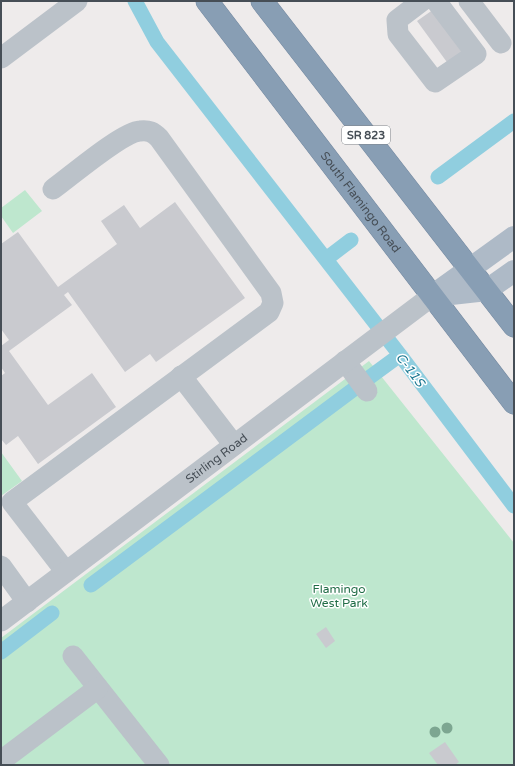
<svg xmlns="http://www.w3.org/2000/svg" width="515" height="766" viewBox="0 0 515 766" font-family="'Varela Round',sans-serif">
<rect width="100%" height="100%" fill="#eeebeb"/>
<path fill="#bee7ce" d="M 25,190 L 42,211 L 13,233 L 1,216 L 1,208 Z
M 369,361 L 514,543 L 514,765 L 1,765 L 1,638 Z
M 1,452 L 22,481 L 1,496 Z"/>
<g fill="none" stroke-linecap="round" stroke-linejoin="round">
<path stroke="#90cedf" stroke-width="15" d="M 135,1 L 157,42 L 400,355 L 514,506
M 438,177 L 514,121
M 326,259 L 351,240
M 370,377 L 400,355
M 91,585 L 354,389
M 1,652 L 52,613"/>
</g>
<path fill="#c9cacf" d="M 437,7 L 469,50 L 449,65 L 417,21 Z
M 175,202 L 245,298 L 156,362 L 150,354 L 125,372 L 68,292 L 64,295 L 72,305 L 9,351 L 48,405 L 92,373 L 116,407 L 38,464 L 18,436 L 6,445 L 1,439 L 1,376 L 5,373 L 1,367 L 1,346 L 9,340 L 1,329 L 1,244 L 18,232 L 58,287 L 117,244 L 101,221 L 124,205 L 140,228 Z
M 326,627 L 335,641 L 326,648 L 316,634 Z
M 445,742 L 459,762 L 455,765 L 438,765 L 429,753 Z"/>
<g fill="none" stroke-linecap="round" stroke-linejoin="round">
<g stroke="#7489a0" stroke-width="23">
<g id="highway">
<path id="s2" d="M 207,1 L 514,403"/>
<path d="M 262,1 L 514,326"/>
</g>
</g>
<g stroke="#bbc2c9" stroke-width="21">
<path d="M 422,1 L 397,20 L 398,34 L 435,82 L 476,54 L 436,1"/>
<path d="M 469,1 L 501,43"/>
<path d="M 1,58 L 77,1"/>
<path d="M 53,189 C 70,177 122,132 140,131 C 149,130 153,132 159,138 L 271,293 L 273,303 L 269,312 L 12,502 L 66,572"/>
<path d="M 345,361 L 367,391"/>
<path d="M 181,376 L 234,445"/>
<path d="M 1,566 L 27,602"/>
<path id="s1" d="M 1,621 L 432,296"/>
<path d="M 73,656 L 159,765"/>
<path d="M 1,761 L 98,688"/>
</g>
<path stroke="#aebac7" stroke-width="22" d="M 432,296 L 514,237
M 433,296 L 487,290 L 514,271"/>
<use href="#highway" stroke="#889eb4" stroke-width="22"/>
</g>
<g fill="#7da691">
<circle cx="447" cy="728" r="5.5"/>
<circle cx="435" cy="732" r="5.5"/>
</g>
<g text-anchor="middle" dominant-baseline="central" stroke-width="3" stroke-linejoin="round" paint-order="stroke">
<rect fill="#fff" stroke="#7e8389" stroke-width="1" x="342" y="126" width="48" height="18" rx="3"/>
<g font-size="11" font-weight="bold" fill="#464e56">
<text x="366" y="135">SR 823</text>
</g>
<g font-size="12" fill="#464e56" stroke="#fff">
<text stroke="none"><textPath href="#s2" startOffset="253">South Flamingo Road</textPath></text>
<text stroke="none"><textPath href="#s1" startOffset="270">Stirling Road</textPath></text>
</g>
<g font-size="12" fill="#216d47" stroke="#fff">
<text x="339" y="589">Flamingo<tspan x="339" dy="14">West Park</tspan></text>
</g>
<g font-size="13" font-style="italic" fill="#1d7992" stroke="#fff">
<text transform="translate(410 370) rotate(53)">C-11S</text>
</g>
</g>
<rect width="515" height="766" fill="none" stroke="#464e56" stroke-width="4"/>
</svg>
